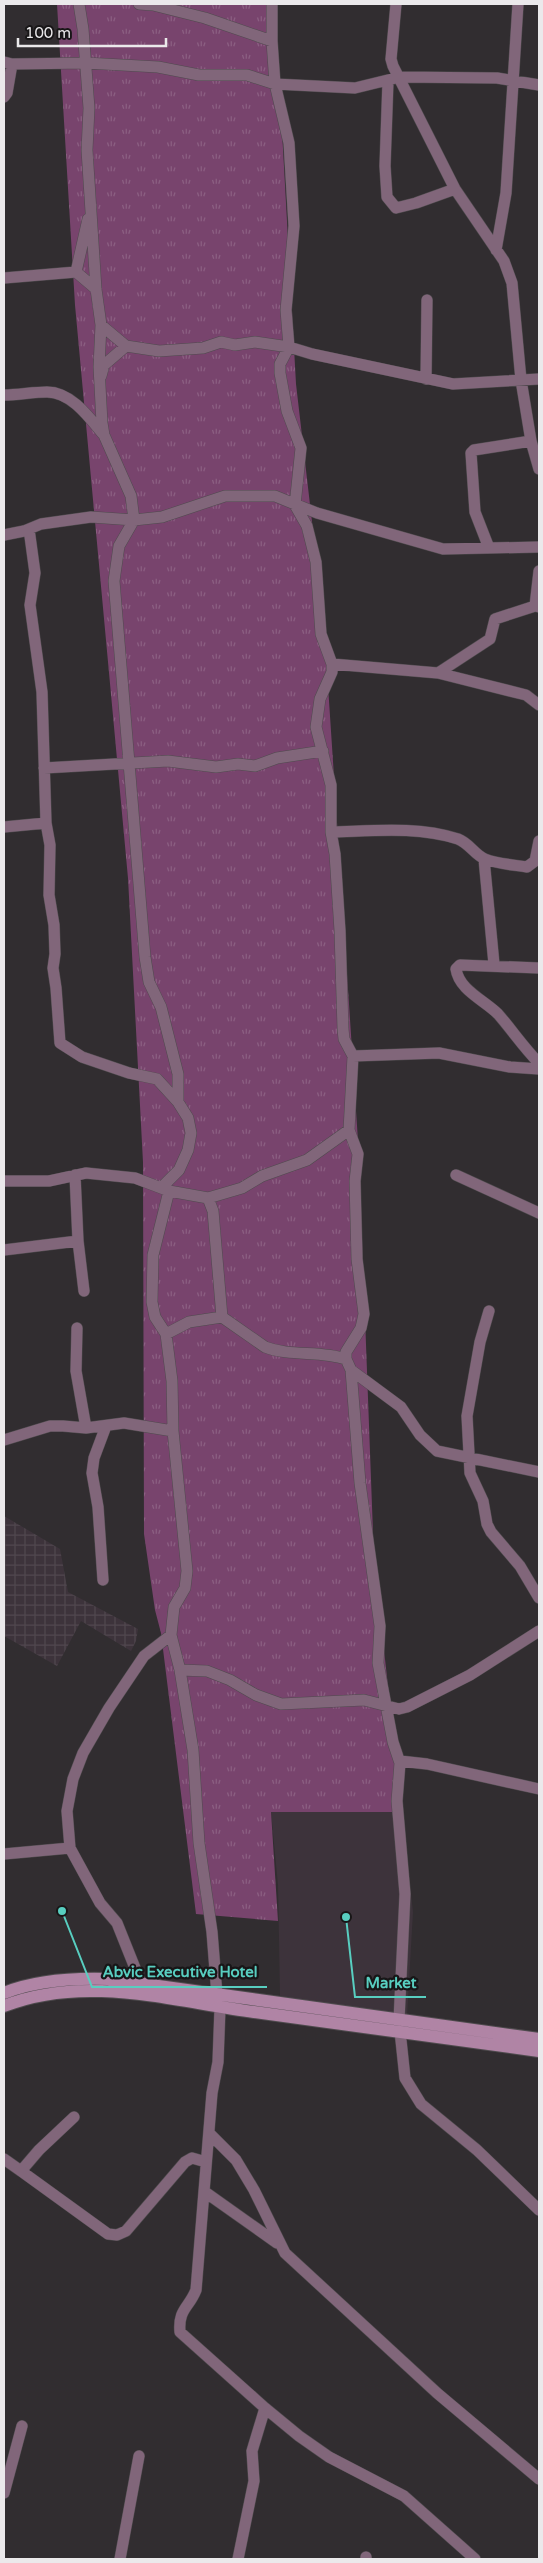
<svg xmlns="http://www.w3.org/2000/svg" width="543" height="2563" viewBox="0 0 543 2563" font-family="'Varela Round',sans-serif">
<defs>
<pattern id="industrial-grid" width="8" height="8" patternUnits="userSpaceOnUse" patternTransform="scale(1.25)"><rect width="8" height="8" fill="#3d333b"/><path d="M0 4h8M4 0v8" fill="none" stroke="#50474e"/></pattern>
<pattern id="grass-tufts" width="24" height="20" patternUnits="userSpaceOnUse" patternTransform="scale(1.25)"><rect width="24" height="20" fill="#78446d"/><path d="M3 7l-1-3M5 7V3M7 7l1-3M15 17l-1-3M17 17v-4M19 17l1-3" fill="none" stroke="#8b5f82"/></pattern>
</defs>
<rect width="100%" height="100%" fill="#312d30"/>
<path fill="#3d333b" d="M 271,1812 L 402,1812 L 413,1912 L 407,2017 L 280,1996 L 278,1885 Z"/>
<path fill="url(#industrial-grid)" d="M 4,1516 L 60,1549 L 68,1592 L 138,1629 L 136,1641 L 131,1651 L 81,1621 L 57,1666 L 4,1636 Z"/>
<path fill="url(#grass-tufts)" d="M 57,4 L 275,4 L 296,384 L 324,625 L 359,1156 L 374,1560 L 402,1812 L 271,1812 L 278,1921 L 196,1914 L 161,1633 L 155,1610 L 144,1534 L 143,1162 L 128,878 L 75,305 Z"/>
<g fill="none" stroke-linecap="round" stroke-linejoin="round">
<g stroke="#4f4b4e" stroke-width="12">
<path id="street" d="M 79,4 L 83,29 L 89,108 L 87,150 L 96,289 L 101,325 L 99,367 L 102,423 L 104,435 L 131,496 L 134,520 L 119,546 L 114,581 L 145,957 L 149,982 L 161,1007 L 178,1074 L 178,1102 L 188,1118 L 191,1133 L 188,1150 L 179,1170 L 162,1187
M 139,4 L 153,5 L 205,18 L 272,41
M 272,4 L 272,41 L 275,84 L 289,143 L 294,226 L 286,310 L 289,347 L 280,364 L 280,373 L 287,411 L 301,448 L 295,505 L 307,526 L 316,562 L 321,634 L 332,664 L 332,672 L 320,699 L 316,727 L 331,785 L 331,832 L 335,854 L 340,931 L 343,1029 L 344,1039 L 353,1056 L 349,1130 L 358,1154 L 355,1181 L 357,1259 L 364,1314 L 361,1328 L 346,1352 L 346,1359 L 351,1370 L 401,1407 L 420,1435 L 437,1451 L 539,1472
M 396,4 L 391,59 L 393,66 L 455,189 L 504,261 L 512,283 L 521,380 L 531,441 L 539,469
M 4,62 L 12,64 L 86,63 L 158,67 L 199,75 L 247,75 L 275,84 L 355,88 L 400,77 L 497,78 L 539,85
M 388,81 L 385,166 L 387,197 L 396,208 L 416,203 L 455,189
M 4,97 L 7,93 L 12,64
M 496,250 L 506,193 L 518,4
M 76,272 L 96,289
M 4,278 L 76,272 L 88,219
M 101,325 L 126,346
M 101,376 L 104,365 L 126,346 L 159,351 L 203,348 L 221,342 L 235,345 L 255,342 L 289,347 L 312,354 L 453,384 L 539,379
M 426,379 L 427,300
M 4,395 C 18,395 33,392 47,392 C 71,392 89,417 103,434
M 29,529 L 35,573 L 30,605 L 42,692 L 46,823 L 50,845 L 49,895 L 54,925 L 55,954 L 53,968 L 56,988 L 60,1043 L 82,1057 L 129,1073 L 157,1079 L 178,1102
M 4,535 L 24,531 L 41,524 L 91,517 L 134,520 L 162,517 L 225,496 L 275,496 L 317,513 L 443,549 L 539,547
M 489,548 L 475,512 L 471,453 L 474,450 L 531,441
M 535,606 L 539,571
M 332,664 L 438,673 L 526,695 L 539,705
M 438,673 L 490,639 L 495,619 L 535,606 L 539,607
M 44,768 L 168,761 L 216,767 L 238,764 L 255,766 L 277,758 L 323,751
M 4,827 L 46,823
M 331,832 C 373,831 417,826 458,839 C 469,843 475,855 485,859 C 498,864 514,865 527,867 L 535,861 L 539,841
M 484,859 L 494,964
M 539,968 L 460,965 L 456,969 C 459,990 484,1000 498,1014 C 512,1030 524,1048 539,1063
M 353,1056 L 439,1053 L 510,1067 L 539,1069
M 75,1175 L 78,1241 L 84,1291
M 456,1175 L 539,1213
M 4,1181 L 49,1181 L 86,1173 L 135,1178 L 169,1191 L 208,1198 L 242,1188 L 262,1176 L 307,1160 L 349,1130
M 169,1191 L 153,1255 L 152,1302 L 155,1317 L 166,1334 L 172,1381 L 173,1431 L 187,1571 L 185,1588 L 174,1607 L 171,1635 L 180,1670 L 193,1750 L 199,1843 L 212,1932 L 217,1995
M 208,1198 L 213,1211 L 222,1317
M 4,1250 L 78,1241
M 489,1311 L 480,1342 L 467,1416 L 470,1473 L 483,1501 L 487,1524 L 491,1532 L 520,1566 L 539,1598
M 77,1328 L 76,1371 L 86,1428
M 166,1334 L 189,1322 L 222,1317 L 265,1347 C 291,1357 320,1350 346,1359
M 351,1370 L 360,1483 L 380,1626 L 378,1663 L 393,1742 L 400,1763 L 397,1801 L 405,1894 L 399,2020
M 4,1440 L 50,1426 L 63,1426 L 86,1428 L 124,1423 L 173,1431
M 103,1580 L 98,1507 L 92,1473 L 94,1458 L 106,1426
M 180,1670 L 207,1671 L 230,1680 L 256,1695 L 281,1704 L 364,1700 L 399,1709 L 407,1707 L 470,1675 L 539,1631
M 400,1761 L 427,1764 L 539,1789
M 4,1854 L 70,1848
M 141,1983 L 117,1923 L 100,1903 L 70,1848 L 67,1811 L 73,1779 L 83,1753 L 109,1708 L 144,1656 L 171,1635
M 220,2008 L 218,2062 L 212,2093 L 196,2290 C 189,2308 178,2309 180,2332 L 265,2408 L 299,2436 L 329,2457 L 404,2496 L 475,2559
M 400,2031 L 405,2078 L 421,2104 L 477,2150 L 539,2210
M 209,2133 L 236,2160 L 254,2190 L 285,2253 L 437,2393 L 539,2479
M 4,2159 L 21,2171 L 39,2150 L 74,2117
M 21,2171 L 108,2234 L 117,2235 L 126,2231 L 185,2162 L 192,2158 L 206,2162
M 205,2192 L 277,2243
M 4,2493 L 22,2426
M 120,2559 L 139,2456
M 238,2559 L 254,2481 L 252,2451 L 265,2408
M 366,2559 L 366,2557"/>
</g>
<g stroke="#4f4b4e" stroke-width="14">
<path id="secondary" d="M 4,1993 C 36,1980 74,1978 108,1979 L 539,2039
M 4,2006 C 85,1974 171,2001 254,2012 C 349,2025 444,2038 539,2051"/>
</g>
<use href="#street" stroke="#81667a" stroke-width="11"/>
<use href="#secondary" stroke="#b084a5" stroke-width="12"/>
</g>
<path fill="none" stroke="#58cec0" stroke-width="2" d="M62 1911L92 1987H267M346 1917L355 1997H426"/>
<g fill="#58cec0" stroke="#181617" stroke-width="2">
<circle cx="62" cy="1911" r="5"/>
<circle cx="346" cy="1917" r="5"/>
</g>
<g font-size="15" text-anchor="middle" font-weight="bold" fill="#58cec0" stroke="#181617" stroke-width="4.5" stroke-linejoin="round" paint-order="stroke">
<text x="180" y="1977">Abvic Executive Hotel</text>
<text x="391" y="1988">Market</text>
</g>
<rect width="543" height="2563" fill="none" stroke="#ebe9eb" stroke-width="10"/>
<path d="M18 38v8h148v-8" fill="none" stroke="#ebe9eb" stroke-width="2.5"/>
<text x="25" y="38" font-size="15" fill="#ebe9eb" stroke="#181617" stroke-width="4" paint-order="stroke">100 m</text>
</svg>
